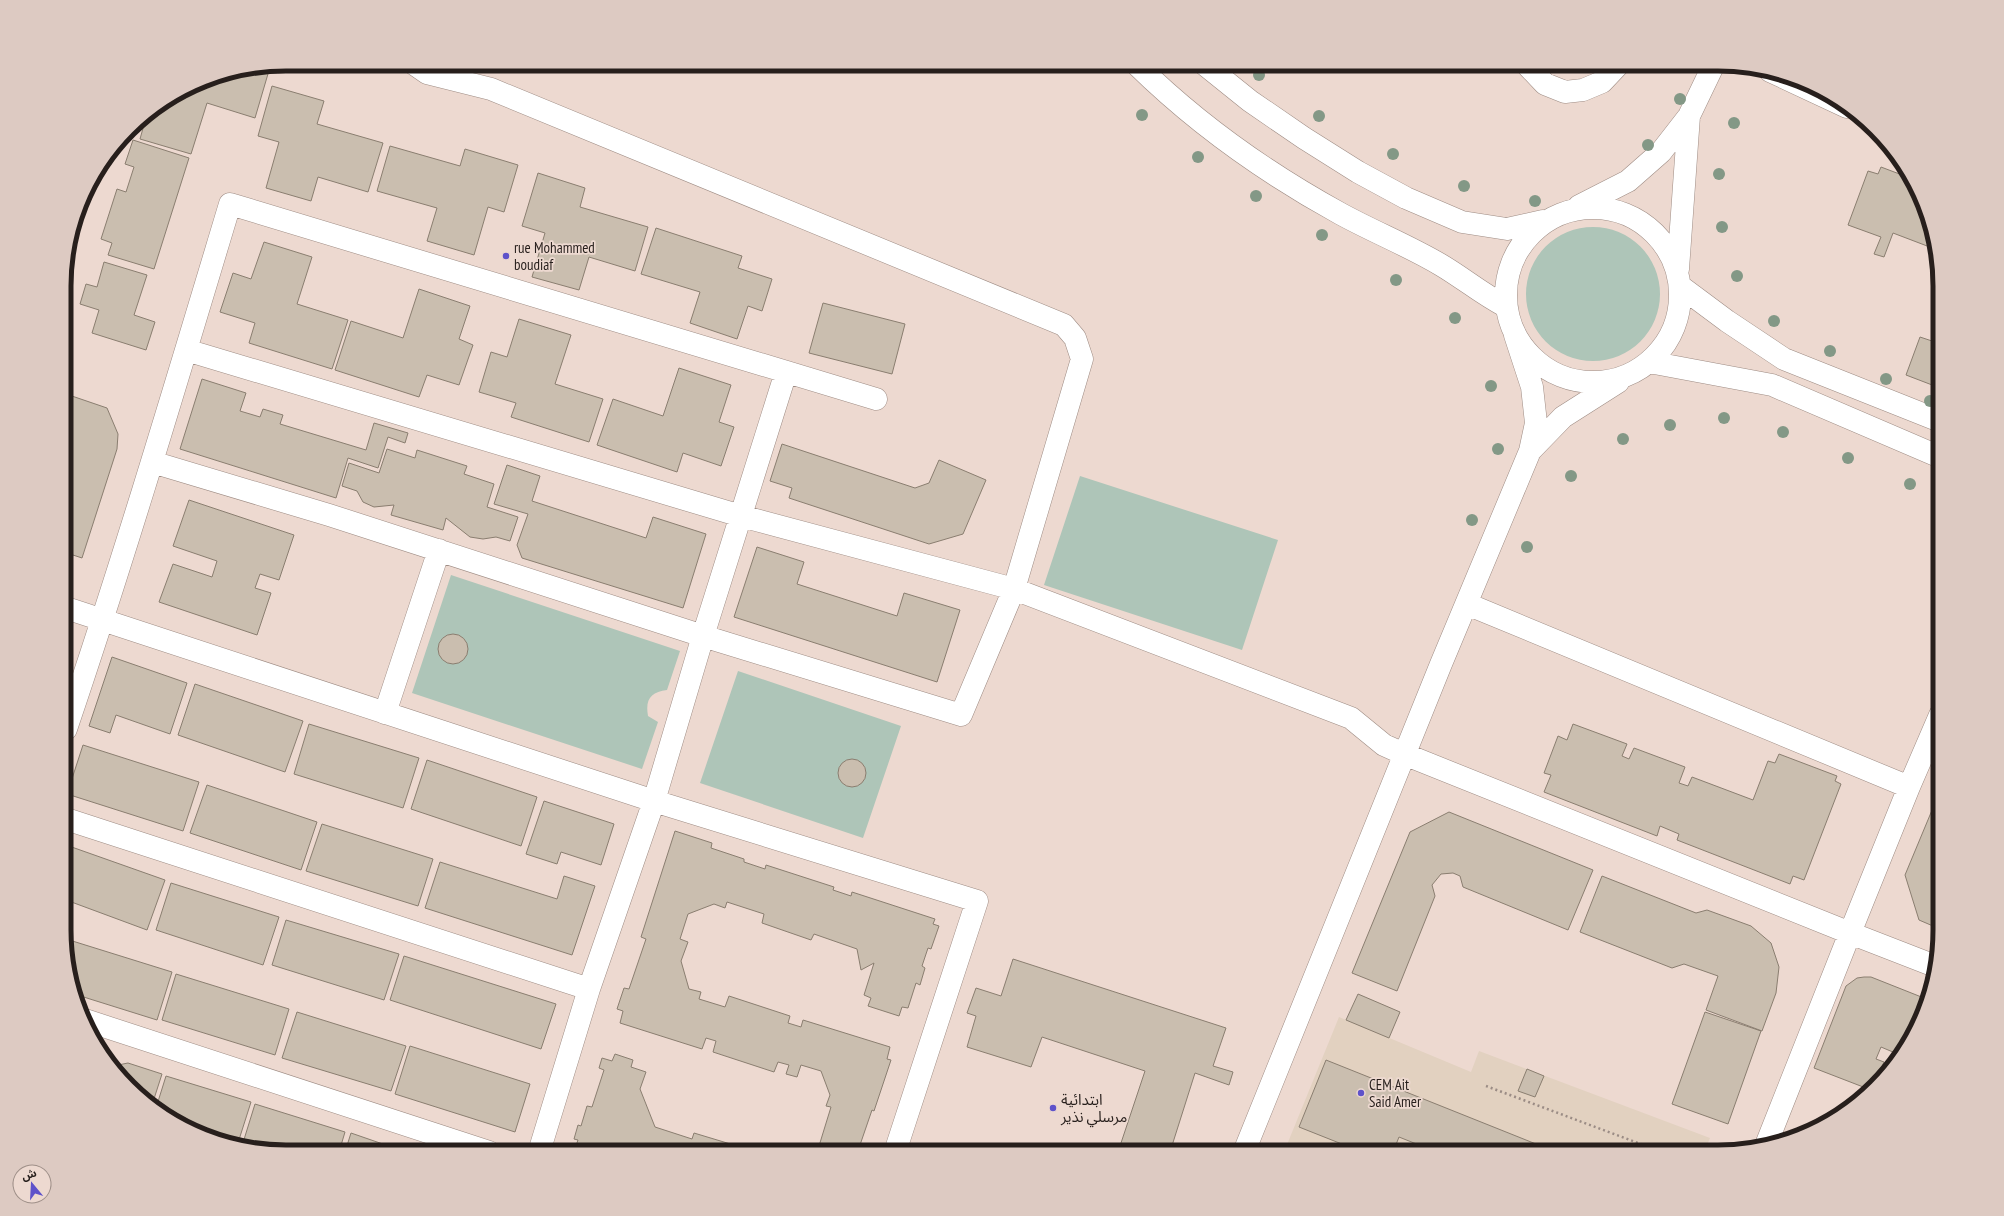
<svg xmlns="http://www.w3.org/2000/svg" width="2004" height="1216" viewBox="0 0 2004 1216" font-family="'PT Sans Narrow','Noto Sans Arabic',sans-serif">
<rect width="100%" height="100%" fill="#edd9d0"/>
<path fill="#e2d1c0" d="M 1339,1017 L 1471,1072 L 1479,1051 L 1710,1138 L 1704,1152 L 1284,1152 Z"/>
<path fill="#aec5b8" d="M1526 294a67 67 0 1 1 134 0a67 67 0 1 1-134 0Z
M 1080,476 L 1278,540 L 1242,650 L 1044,585 Z
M 451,575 L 680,651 L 667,690 C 651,692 645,699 648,716 L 658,722 L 642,769 L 412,693 Z
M 738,671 L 901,726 L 863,838 L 700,783 Z"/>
<path fill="#cabeaf" stroke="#8a7e70" d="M 270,67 L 255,118 L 207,103 L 191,154 L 140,139 L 147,114 L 201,81 Z
M 272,86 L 324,101 L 317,124 L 383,143 L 368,192 L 318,177 L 311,201 L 266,188 L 279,142 L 258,136 Z
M 133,140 L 189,158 L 154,269 L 108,255 L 112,243 L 101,239 L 117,189 L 126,192 L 134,167 L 125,164 Z
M 390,146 L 460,166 L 465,149 L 518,165 L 504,212 L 488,207 L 474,255 L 427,241 L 437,208 L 377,191 Z
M 1881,167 L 1910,178 L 1928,215 L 1935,249 L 1893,233 L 1884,257 L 1874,254 L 1881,237 L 1848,225 L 1868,171 L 1878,174 Z
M 538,173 L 585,188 L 580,207 L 648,227 L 635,271 L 589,257 L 579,290 L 532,277 L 545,233 L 522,226 Z
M 656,228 L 742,256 L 738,268 L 772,279 L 762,311 L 748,306 L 737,339 L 690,323 L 700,292 L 641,274 Z
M 264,242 L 312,257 L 297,304 L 348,320 L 332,369 L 249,343 L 255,323 L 220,312 L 233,273 L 251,279 Z
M 104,262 L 147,275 L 134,315 L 155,322 L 146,350 L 92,333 L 99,310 L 80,304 L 86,284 L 97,287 Z
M 419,289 L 470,306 L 459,339 L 473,345 L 459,385 L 427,375 L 419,397 L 335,370 L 351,321 L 403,338 Z
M 823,303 L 905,324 L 892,374 L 809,353 Z
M 519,319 L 571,335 L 555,384 L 603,399 L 589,442 L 511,417 L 516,403 L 479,392 L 491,352 L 507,357 Z
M 1940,330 L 1940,388 L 1906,375 L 1920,337 L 1935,342 Z
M 679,368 L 731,385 L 719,422 L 734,427 L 721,466 L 683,453 L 677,472 L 597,445 L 613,399 L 663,416 Z
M 202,379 L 246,393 L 240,411 L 260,417 L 263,409 L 283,415 L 280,424 L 366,450 L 374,423 L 408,433 L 405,443 L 388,437 L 378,468 L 348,458 L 336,498 L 180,449 Z
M 66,394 L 107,408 L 118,434 L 117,449 L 82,558 L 73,555 L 68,570 L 66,569 L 66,449 L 70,438 L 66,437 Z
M 782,444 L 915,488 L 929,483 L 939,460 L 986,480 L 963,534 L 929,544 L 789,498 L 792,488 L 770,481 Z
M 387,449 L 415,458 L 417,450 L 467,466 L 464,474 L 494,484 L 487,507 L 518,517 L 510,541 L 496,537 L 483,539 L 470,537 L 446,518 L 443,530 L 391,515 L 394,505 L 374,507 L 363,502 L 357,491 L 342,486 L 349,463 L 379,473 Z
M 507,465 L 540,476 L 532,501 L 646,538 L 653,517 L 706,534 L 683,608 L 522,558 L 517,545 L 528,514 L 494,504 Z
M 189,500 L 294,535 L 279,580 L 260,574 L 255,588 L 271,593 L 257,635 L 159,602 L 173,564 L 212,577 L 217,561 L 173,546 Z
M 757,547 L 804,562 L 797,584 L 897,616 L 904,593 L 960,610 L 937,682 L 734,617 Z
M438 649a15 15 0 1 1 30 0a15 15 0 1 1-30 0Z
M 112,657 L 187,683 L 170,734 L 116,715 L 110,733 L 89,726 Z
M 195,684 L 303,721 L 285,772 L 178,735 Z
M 309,724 L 419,758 L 403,808 L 294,774 Z
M 1573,724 L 1627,744 L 1622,756 L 1629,759 L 1634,748 L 1685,767 L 1679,783 L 1688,786 L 1692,777 L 1753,800 L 1768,761 L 1775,763 L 1779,754 L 1837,776 L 1835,781 L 1841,784 L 1804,880 L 1793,876 L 1790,884 L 1677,840 L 1679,834 L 1660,826 L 1657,836 L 1544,792 L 1551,775 L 1544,773 L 1558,736 L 1567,740 Z
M 83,745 L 199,782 L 183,831 L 67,794 Z
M838 773a14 14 0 1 1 28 0a14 14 0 1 1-28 0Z
M 427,760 L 537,797 L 521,846 L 411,809 Z
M 207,785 L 317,822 L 301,870 L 190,833 Z
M 1940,791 L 1940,929 L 1919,920 L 1905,875 Z
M 544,801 L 614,824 L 601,865 L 561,852 L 557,864 L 526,854 Z
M 1449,812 L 1593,870 L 1568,930 L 1463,887 L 1460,876 L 1453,873 L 1441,874 L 1432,885 L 1435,896 L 1397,991 L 1352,973 L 1410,832 Z
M 322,824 L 433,859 L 418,906 L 306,871 Z
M 675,831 L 712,843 L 711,848 L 744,859 L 744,862 L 765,869 L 766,865 L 834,887 L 833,890 L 851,896 L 852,892 L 935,919 L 933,924 L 939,926 L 931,949 L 928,948 L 922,966 L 925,968 L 920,985 L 916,983 L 908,1008 L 902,1007 L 899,1016 L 868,1006 L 871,998 L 864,995 L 874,963 L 861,970 L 857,949 L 814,934 L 811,940 L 762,923 L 764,914 L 727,902 L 725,908 L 714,904 L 688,914 L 680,939 L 688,942 L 681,961 L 689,989 L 701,992 L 699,999 L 725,1007 L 729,996 L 790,1016 L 788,1023 L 801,1027 L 803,1020 L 890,1047 L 887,1059 L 891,1060 L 874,1111 L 872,1110 L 860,1145 L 864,1146 L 862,1152 L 811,1152 L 814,1144 L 819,1146 L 831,1107 L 826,1106 L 830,1095 L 821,1071 L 801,1065 L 797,1077 L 786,1074 L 789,1065 L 778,1062 L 774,1072 L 713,1052 L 716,1041 L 706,1038 L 702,1049 L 620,1023 L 623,1011 L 617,1009 L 624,988 L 629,989 L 646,939 L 641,937 Z
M 66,845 L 165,880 L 147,930 L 66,900 Z
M 440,862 L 557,899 L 564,876 L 595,886 L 572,955 L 425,908 Z
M 1602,876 L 1696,913 L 1707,910 L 1751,926 L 1771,943 L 1779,967 L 1776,993 L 1762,1031 L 1706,1010 L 1718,976 L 1684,964 L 1672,968 L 1580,932 Z
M 171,883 L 279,917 L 263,965 L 156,930 Z
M 286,920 L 399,954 L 384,1000 L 272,965 Z
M 66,939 L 172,972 L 157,1020 L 74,994 L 66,959 Z
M 404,956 L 556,1004 L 541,1049 L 390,1000 Z
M 1013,959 L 1226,1028 L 1213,1066 L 1233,1072 L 1229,1085 L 1195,1073 L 1170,1152 L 1118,1152 L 1145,1071 L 1042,1037 L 1031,1067 L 967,1047 L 976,1016 L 967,1013 L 976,988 L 1001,996 Z
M 176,974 L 289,1009 L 275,1055 L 162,1020 Z
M 1864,977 L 1871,977 L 1929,1000 L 1910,1041 L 1900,1055 L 1881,1047 L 1876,1059 L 1884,1062 L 1871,1090 L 1814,1068 L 1846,986 L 1857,978 Z
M 1358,994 L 1400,1012 L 1389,1038 L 1346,1020 Z
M 297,1012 L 406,1046 L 391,1091 L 282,1058 Z
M 1705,1012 L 1761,1031 L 1728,1124 L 1672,1104 Z
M 410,1046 L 530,1084 L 515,1132 L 395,1094 Z
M 102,1054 L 114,1059 L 112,1066 Z
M 615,1054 L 633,1060 L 631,1067 L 646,1072 L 640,1089 L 655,1127 L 692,1139 L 694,1133 L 747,1149 L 746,1152 L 574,1151 L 578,1140 L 574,1139 L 578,1125 L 581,1126 L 587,1106 L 592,1107 L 604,1070 L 599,1068 L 602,1058 L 612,1061 Z
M 1326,1060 L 1556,1152 L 1428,1152 L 1429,1149 L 1399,1137 L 1393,1152 L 1362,1152 L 1299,1127 Z
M 128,1063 L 162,1074 L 152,1105 L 129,1087 L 116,1071 L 118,1065 Z
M 1527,1069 L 1544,1076 L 1535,1097 L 1518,1091 Z
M 166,1076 L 251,1102 L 237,1146 L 228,1144 L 175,1122 L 156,1108 Z
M 255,1104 L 345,1132 L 339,1152 L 286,1152 L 242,1146 Z
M 351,1133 L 406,1152 L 345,1152 Z"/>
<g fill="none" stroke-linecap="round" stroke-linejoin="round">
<g stroke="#9e8c84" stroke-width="23">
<path id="minor" d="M 1136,64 C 1196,123 1268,174 1341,214 C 1374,232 1409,246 1441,265 C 1463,278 1482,294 1505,306
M 1204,64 L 1250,101 L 1304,138 L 1358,172 L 1406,198 L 1462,222 L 1507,229 L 1543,221
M 1526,64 L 1545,84 L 1565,92 L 1583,90 L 1602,82 L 1619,64
M 1770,71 L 1847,107
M 1579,206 L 1628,181 L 1661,152 L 1689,116 L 1714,64
M1506 295a87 87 0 1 1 174 0a87 87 0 1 1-174 0Z
M 1678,269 L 1689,116
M 1680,286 L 1727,321 L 1784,359 L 1940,421
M 186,350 L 741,516 L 1014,589 L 1351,718 L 1384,745 L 1404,754 L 1850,933 L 1766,1145
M 1649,362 L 1772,385 L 1940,457
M 1530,451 L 1563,417 L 1618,382
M 152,462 L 329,515 L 703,636 L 961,715 L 1014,589 L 1082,359 L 1075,338 L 1064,325 L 491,89 L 427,73 L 414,64
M 1467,604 L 1909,787 L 1850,933 L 1935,966
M 66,608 L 654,801 L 977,901 L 895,1152
M 385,713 L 439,550
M 66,729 C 125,555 177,380 230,204 L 876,399
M 1909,787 L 1940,715
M 66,819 L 589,989
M 85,1020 L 489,1152
M 539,1152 L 589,989 L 654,801 L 703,636 L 786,372
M 1244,1152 L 1441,664 L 1530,451 L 1536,423 L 1532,387 L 1515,335"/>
</g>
<path stroke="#9b8c85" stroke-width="2.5" stroke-dasharray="2 3" stroke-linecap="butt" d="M 1486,1086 L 1662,1152"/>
<use href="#minor" stroke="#fff" stroke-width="22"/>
</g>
<g fill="#839886">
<circle cx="1259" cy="75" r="6"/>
<circle cx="1680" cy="99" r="6"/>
<circle cx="1142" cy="115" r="6"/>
<circle cx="1319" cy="116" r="6"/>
<circle cx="1734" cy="123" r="6"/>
<circle cx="1648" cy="145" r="6"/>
<circle cx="1393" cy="154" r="6"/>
<circle cx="1198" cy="157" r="6"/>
<circle cx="1719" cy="174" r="6"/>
<circle cx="1464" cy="186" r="6"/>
<circle cx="1256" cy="196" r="6"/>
<circle cx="1535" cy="201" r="6"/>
<circle cx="1722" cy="227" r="6"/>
<circle cx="1322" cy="235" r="6"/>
<circle cx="1737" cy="276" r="6"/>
<circle cx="1396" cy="280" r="6"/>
<circle cx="1455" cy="318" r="6"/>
<circle cx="1774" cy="321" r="6"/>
<circle cx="1830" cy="351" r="6"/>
<circle cx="1886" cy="379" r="6"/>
<circle cx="1491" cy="386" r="6"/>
<circle cx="1930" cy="401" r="6"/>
<circle cx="1724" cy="418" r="6"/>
<circle cx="1670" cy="425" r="6"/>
<circle cx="1783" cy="432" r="6"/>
<circle cx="1623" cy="439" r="6"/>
<circle cx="1498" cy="449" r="6"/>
<circle cx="1848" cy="458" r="6"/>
<circle cx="1571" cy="476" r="6"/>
<circle cx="1910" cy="484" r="6"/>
<circle cx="1472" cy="520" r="6"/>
<circle cx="1527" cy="547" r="6"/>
</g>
<g fill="#5e52ca" stroke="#edd9d0" stroke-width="1.5">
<circle cx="506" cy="256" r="4"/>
<circle cx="1361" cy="1093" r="4"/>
<circle cx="1053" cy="1108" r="4"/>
</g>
<g text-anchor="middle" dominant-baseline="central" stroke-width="3.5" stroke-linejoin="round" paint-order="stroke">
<g font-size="15" fill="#271f1c" stroke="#edd9d0" text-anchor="start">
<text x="514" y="247">rue Mohammed<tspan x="514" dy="17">boudiaf</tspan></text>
<text x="1369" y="1084">CEM Ait<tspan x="1369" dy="17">Said Amer</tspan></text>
<text x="1061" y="1099">ابتدائية<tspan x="1061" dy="17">مرسلي نذير</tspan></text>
</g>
</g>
<path d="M0 0H2004V1216H0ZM286 71H1718A215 215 0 0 1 1933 286V930A215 215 0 0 1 1718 1145H286A215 215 0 0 1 71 930V286A215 215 0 0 1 286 71Z" fill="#ddcac2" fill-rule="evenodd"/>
<path fill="none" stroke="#271f1c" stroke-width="5" d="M286 71H1718A215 215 0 0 1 1933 286V930A215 215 0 0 1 1718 1145H286A215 215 0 0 1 71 930V286A215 215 0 0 1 286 71Z"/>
<g transform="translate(32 1184) rotate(342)"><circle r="19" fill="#edd9d0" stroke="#9e8f88"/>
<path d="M0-3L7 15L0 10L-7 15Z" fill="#5e52ca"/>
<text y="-6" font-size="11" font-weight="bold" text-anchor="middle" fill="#271f1c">ش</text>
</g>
</svg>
